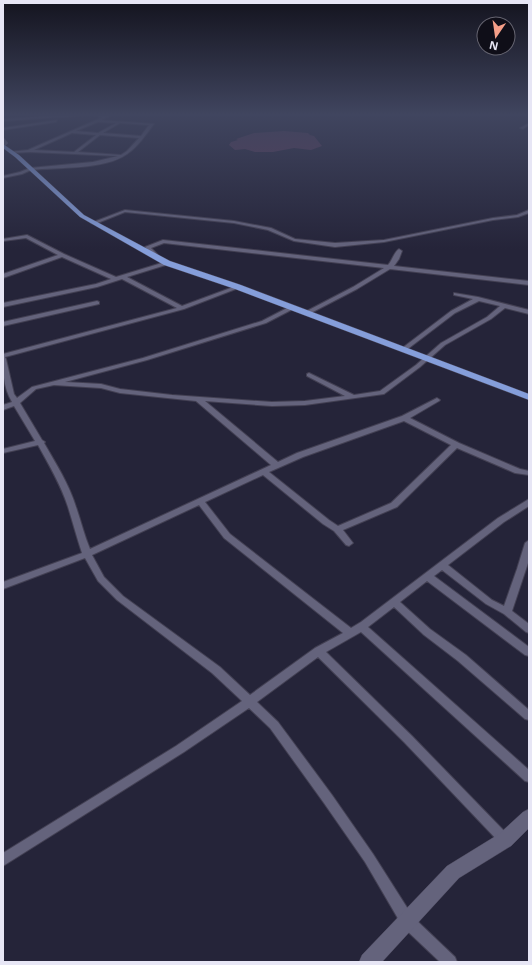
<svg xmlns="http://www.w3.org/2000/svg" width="532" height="965" viewBox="0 0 532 965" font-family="'Open Sans',sans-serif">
<rect width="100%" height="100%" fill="#252439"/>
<path fill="#5d3c59" d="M 284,131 L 308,133 L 310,135 L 314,136 L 322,146 L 311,150 L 294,148 L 273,152 L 255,152 L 245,149 L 235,150 L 229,145 L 231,142 L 238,140 L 236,139 L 254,133 Z"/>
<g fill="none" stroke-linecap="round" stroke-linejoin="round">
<g stroke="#434053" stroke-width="2">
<path id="minor" d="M 77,114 L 106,115 L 114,114 L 101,120 L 154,124 C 146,134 138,147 127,154 C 105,170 58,167 31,170 L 22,174 L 3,178 L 3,176 L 20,172 L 30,168 L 93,162 L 118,156 L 30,152 L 11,153 L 9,152 L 28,150 L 103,117 L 90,115 L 3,121 L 3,119 ZM 98,122 L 116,123 L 98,133 L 76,131 ZM 120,123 L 149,125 L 141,136 L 103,133 ZM 72,133 L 96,135 L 74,152 L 34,150 ZM 100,135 L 139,138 L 127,151 L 121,155 L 78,152 Z
M 57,120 L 56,122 L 3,130 L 3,128 Z
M 529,123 L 529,125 L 523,129 L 520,128 Z
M 125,210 L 234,221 L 271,228 L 295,239 L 335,243 L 384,240 L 493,218 L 517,215 L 529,210 L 529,213 L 518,217 L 493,220 L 384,242 L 335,247 L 294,241 L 268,230 L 234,223 L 125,212 L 95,224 L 91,223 Z
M 27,235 L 64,254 L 116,277 L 165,262 L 169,262 L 169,264 L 127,277 L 182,306 L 236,286 L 241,287 L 184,309 L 5,357 L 6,359 L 14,394 L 17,398 L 32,387 L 143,358 L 262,321 L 291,306 L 294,308 L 293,309 L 266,323 L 147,360 L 65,382 L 101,384 L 120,389 L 172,395 L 272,402 L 305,401 L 345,396 L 307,376 L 307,374 L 309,373 L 354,395 L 380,391 L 416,365 L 441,343 L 487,317 L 500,306 L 479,301 L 455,313 L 405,351 L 401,351 L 401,349 L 451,311 L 473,299 L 454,295 L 454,293 L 478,297 L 529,310 L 529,314 L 505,308 L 491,319 L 445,345 L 420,367 L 384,394 L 305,405 L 272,406 L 205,401 L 278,462 L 297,453 L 402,416 L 437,398 L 440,400 L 439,401 L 410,418 L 459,443 L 520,469 L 529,471 L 529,475 L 515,473 L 457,448 L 397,507 L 343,530 L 353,543 L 349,546 L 346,545 L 334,531 L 323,524 L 263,475 L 205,502 L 230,534 L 351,628 L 361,622 L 498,518 L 529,499 L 529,506 L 504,522 L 448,565 L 492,600 L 504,606 L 517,569 L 525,543 L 529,540 L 529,560 L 512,611 L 529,624 L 529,633 L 526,632 L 504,614 L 486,604 L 442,570 L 434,576 L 529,647 L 529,656 L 525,655 L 427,581 L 400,602 L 430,629 L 466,655 L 529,710 L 529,720 L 525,719 L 458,661 L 424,635 L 394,607 L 368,627 L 529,770 L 529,782 L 525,781 L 361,632 L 326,652 L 412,736 L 509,836 L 511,840 L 509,844 L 505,846 L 501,844 L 404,742 L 318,657 L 257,702 L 278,722 L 332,795 L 373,854 L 413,917 L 455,957 L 457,962 L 440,962 L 403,927 L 365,862 L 324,803 L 270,728 L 249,708 L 184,752 L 3,866 L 3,853 L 176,746 L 242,701 L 212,673 L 117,600 L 98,581 L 85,558 L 3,589 L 3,582 L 82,553 C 77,538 73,523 68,507 C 61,485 49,465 38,445 L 3,453 L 3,449 L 35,441 L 14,406 L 3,410 L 3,405 L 12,402 C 3,387 3,371 3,354 L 177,308 L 122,279 L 97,287 L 3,307 L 3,303 L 96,284 L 111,279 L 62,257 L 3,278 L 3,274 L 58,255 L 26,238 L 3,241 L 3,239 ZM 54,385 L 101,388 L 120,393 L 196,401 L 271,465 L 90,549 C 84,535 81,521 76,507 C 69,484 56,464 44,443 L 45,442 L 42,440 L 20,403 L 36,389 ZM 404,421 L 451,445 L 391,503 L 338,526 L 329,520 L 269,472 L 303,457 ZM 199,505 L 224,538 L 343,633 L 315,648 L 250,695 L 220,667 L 123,596 L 104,577 L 92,555 Z
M 163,240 L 388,265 C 392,261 394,252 399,249 L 402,251 L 399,259 L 394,266 L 529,281 L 529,285 L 390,269 L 357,289 L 307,315 L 305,314 L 305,312 L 353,287 L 384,268 L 164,243 L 151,248 L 159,256 L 154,257 L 145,247 Z
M 97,301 L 99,302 L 99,304 L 3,326 L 3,322 Z"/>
</g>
<g stroke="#434053" stroke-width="1">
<path id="tertiary" d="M 3,137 L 8,143 L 3,148 Z
M 529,809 L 529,828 L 511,846 L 459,878 L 382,962 L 359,962 L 362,955 L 447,866 L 499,834 L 523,812 Z"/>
</g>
<g stroke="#434053" stroke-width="1">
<path id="trunk" d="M 3,144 L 19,155 L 84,215 L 170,261 L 241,285 L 529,394 L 529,400 L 235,289 L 164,265 L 80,217 L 15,157 L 3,148 Z"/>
</g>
<use href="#minor" fill="#64637c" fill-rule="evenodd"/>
<use href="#tertiary" fill="#64637c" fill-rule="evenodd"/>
<use href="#trunk" fill="#859eda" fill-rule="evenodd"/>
</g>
<linearGradient id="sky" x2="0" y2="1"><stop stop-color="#14141f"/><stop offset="0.46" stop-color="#40455f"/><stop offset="1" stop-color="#40455f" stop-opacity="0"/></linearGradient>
<rect width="532" height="249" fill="url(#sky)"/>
<rect width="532" height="965" fill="none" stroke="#e7e6f5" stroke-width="8"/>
<g transform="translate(496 36) rotate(193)"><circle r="19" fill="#0f0e18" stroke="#656470"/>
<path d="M0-3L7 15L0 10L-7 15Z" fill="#f49e88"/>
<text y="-6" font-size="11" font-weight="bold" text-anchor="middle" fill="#e7e6f5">N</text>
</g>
</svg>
